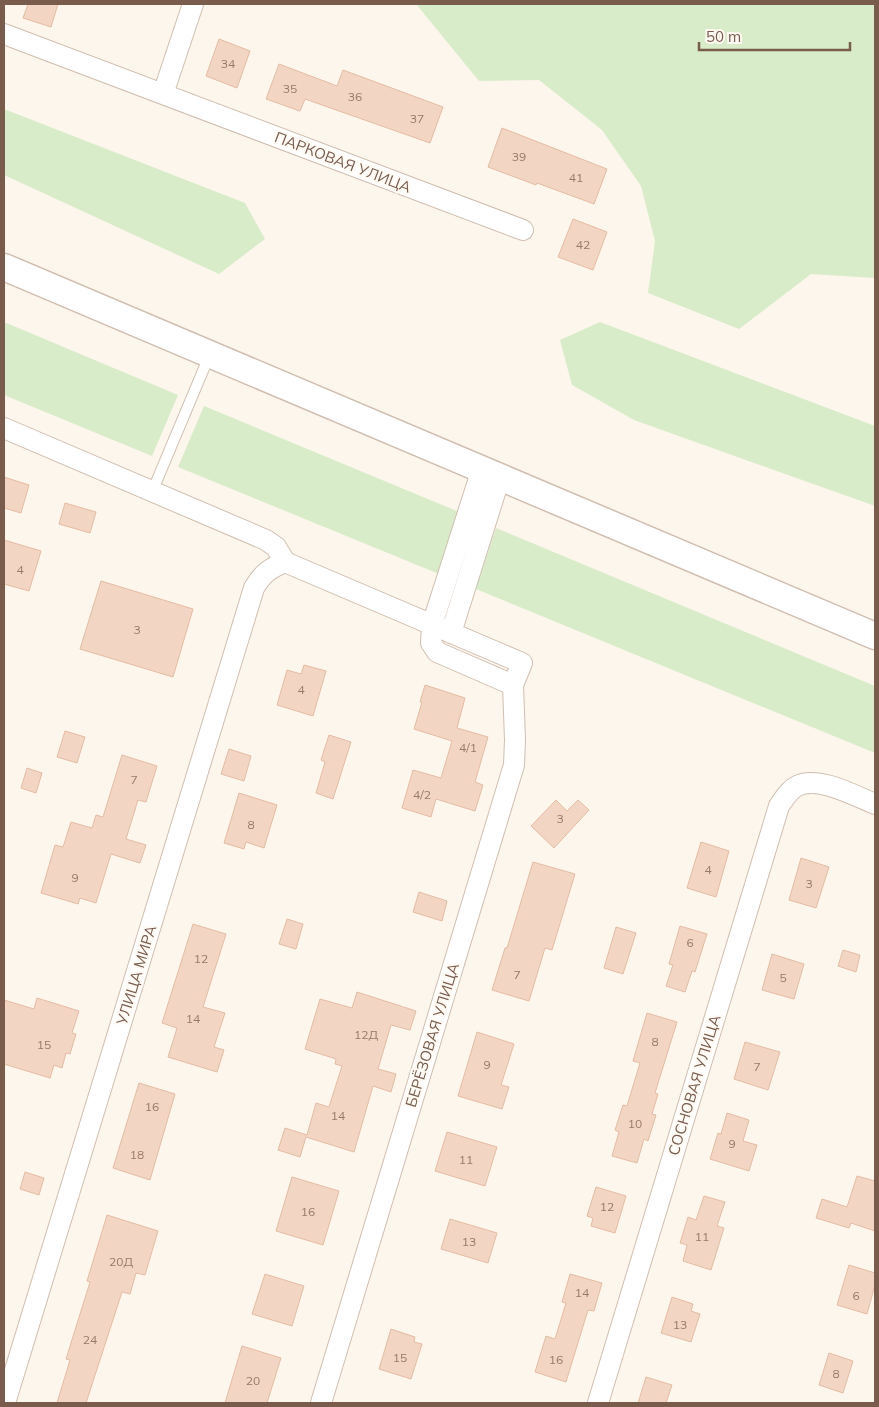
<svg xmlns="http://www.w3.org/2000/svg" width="879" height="1407" viewBox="0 0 879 1407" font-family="Mulish,sans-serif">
<rect width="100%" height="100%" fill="#fdf6ec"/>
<path fill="#d8ecc9" d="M 416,4 L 875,4 L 875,278 L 811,274 L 739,329 L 648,293 L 655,241 L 641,186 L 602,130 L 539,80 L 479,81 Z
M 4,109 L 245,203 L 265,239 L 219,274 L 4,175 Z
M 4,322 L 178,395 L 152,456 L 4,395 Z
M 600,322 L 875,426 L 875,506 L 634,420 L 572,385 L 560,340 Z
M 204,406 L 459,512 L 439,574 L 178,467 Z
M 496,528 L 875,686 L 875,753 L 476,589 Z"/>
<path fill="#f3d5c3" stroke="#e6bba3" d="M 28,4 L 58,4 L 51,27 L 23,18 Z
M 219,39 L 250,51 L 237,88 L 206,76 Z
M 279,64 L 337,86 L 343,70 L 443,107 L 430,143 L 305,99 L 300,111 L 266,99 Z
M 502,128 L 607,169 L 594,204 L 537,183 L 536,185 L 488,167 Z
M 573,219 L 607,232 L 593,270 L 558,257 Z
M 4,477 L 29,485 L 21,513 L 4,508 Z
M 65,503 L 96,512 L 90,533 L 59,524 Z
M 4,540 L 41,551 L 29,591 L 4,584 Z
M 101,581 L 193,609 L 173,677 L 80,649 Z
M 304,665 L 326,671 L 313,716 L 277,705 L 287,670 L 301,674 Z
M 425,685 L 465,698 L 457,728 L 488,737 L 475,782 L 483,785 L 475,811 L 436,799 L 431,817 L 402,808 L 413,770 L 441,778 L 452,741 L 414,729 L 422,702 L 420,702 Z
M 65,731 L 85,737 L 77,763 L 57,757 Z
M 329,735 L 351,742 L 333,799 L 316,793 L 325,762 L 321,760 Z
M 229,749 L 251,756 L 244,781 L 221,774 Z
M 122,755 L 157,766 L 146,802 L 138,800 L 126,839 L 146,845 L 140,863 L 111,854 L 96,903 L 80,898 L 78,904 L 41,893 L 55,845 L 63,847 L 71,822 L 92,828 L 96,815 L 103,817 Z
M 27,768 L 42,773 L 36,793 L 21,788 Z
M 239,793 L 277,805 L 264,848 L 246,842 L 244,849 L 224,843 Z
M 556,800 L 567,811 L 578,800 L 589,810 L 554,848 L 531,826 Z
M 701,842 L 729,851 L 716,897 L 687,888 Z
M 801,858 L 829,867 L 816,908 L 789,900 Z
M 533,862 L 575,874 L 552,950 L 545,948 L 529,1001 L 492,990 L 505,948 L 507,948 Z
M 419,892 L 447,901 L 442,921 L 413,912 Z
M 287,919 L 303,924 L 296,949 L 279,944 Z
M 193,924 L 226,934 L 203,1007 L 225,1013 L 214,1047 L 224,1050 L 217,1072 L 168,1057 L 177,1028 L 162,1023 Z
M 680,926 L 707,934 L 695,972 L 692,971 L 685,992 L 666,986 L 673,965 L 669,964 Z
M 616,927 L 636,933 L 623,974 L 604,968 Z
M 843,950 L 860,955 L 856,972 L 838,966 Z
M 772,954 L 804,964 L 794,999 L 762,990 Z
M 357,992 L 416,1011 L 410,1030 L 391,1025 L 378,1069 L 396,1074 L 391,1092 L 373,1086 L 354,1152 L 306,1137 L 300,1157 L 278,1150 L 285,1128 L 307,1135 L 316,1103 L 329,1107 L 342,1066 L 335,1064 L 336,1059 L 305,1049 L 320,999 L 352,1008 Z
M 37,998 L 79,1011 L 72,1033 L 76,1034 L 70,1054 L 66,1053 L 62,1068 L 54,1065 L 50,1078 L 4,1064 L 4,1000 L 34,1009 Z
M 647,1013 L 677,1022 L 655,1093 L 658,1094 L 652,1114 L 656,1115 L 648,1141 L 644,1139 L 637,1163 L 612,1156 L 619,1132 L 615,1130 L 623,1105 L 627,1106 L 640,1063 L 633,1061 Z
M 477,1032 L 514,1044 L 501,1085 L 509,1087 L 502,1109 L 458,1096 Z
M 745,1042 L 780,1052 L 768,1090 L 734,1079 Z
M 139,1083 L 175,1094 L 150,1180 L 113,1168 Z
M 727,1113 L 749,1120 L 743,1141 L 757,1145 L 749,1171 L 710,1159 L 718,1133 L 721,1134 Z
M 447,1132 L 497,1147 L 485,1186 L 435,1171 Z
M 25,1172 L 44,1178 L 39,1195 L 20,1189 Z
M 857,1176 L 875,1181 L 875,1231 L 851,1223 L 849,1228 L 816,1218 L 822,1199 L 847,1207 Z
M 292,1177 L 339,1191 L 323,1245 L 276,1231 Z
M 596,1187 L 626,1196 L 615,1233 L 591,1226 L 593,1218 L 587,1216 Z
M 704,1196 L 725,1202 L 717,1226 L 724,1228 L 711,1270 L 683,1261 L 687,1245 L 680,1243 L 688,1217 L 696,1220 Z
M 107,1215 L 158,1231 L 145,1275 L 136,1273 L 130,1294 L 122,1292 L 86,1403 L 57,1403 L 70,1360 L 66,1359 L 90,1282 L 87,1281 Z
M 450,1219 L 497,1233 L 488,1263 L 441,1249 Z
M 849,1265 L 875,1273 L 875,1285 L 867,1314 L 837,1305 Z
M 265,1274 L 304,1286 L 292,1326 L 252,1314 Z
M 570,1274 L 602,1283 L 594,1311 L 588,1310 L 566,1382 L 535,1372 L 546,1336 L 555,1339 L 566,1303 L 562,1302 Z
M 672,1297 L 693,1304 L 691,1311 L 700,1314 L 691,1342 L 661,1333 Z
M 391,1329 L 415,1337 L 414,1342 L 422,1344 L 411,1379 L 379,1369 Z
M 242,1346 L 281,1358 L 267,1403 L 225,1403 Z
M 829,1353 L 853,1361 L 843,1393 L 819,1385 Z
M 646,1377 L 672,1385 L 666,1403 L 638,1403 Z"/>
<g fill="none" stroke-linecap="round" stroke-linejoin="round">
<g stroke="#d1beb0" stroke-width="12">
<path id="service" d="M 152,492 L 210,354"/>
</g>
<g stroke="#d1beb0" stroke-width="22">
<path id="minor" d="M 4,34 L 523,230
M 163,94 L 193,4
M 4,428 L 266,540 L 276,547 L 285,562 L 522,663 L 513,685 L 515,740 L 514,765 L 321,1403
M 482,469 L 432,625 L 431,643 L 437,652 L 513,685
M 451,633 L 500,477
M 5,1403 L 254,588 C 262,574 270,568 285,562
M 598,1403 L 779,806 C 784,799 789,790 797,786 C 818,775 855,796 875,804"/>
</g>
<g stroke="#d1beb0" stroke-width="29">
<path id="tertiary" d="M 4,267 L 875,636"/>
</g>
<use href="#service" stroke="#fff" stroke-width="10"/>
<use href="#minor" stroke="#fff" stroke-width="20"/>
<use href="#tertiary" stroke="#fff" stroke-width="26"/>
</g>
<g text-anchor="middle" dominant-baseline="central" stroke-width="4.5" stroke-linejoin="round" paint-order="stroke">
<g font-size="12" fill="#987a6a">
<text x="228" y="63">34</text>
<text x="290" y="88">35</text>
<text x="355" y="96">36</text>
<text x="417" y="118">37</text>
<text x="519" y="156">39</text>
<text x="576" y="177">41</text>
<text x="583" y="244">42</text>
<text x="20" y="569">4</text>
<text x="137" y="629">3</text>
<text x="301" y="689">4</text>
<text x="468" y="747">4/1</text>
<text x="134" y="779">7</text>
<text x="422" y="794">4/2</text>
<text x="560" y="818">3</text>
<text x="251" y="824">8</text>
<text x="708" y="869">4</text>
<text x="75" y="877">9</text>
<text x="809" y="883">3</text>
<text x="690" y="942">6</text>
<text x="201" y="958">12</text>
<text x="517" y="974">7</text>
<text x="783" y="977">5</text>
<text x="193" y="1018">14</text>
<text x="366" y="1034">12Д</text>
<text x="655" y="1041">8</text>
<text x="44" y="1044">15</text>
<text x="487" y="1064">9</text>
<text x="757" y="1066">7</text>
<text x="152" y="1106">16</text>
<text x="338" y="1115">14</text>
<text x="635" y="1123">10</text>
<text x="732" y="1143">9</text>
<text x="137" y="1154">18</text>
<text x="466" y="1159">11</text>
<text x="607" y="1206">12</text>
<text x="308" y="1211">16</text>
<text x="702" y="1236">11</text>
<text x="469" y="1241">13</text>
<text x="121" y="1261">20Д</text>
<text x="582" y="1292">14</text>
<text x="856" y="1295">6</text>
<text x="680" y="1324">13</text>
<text x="90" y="1339">24</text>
<text x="400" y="1357">15</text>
<text x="556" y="1359">16</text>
<text x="836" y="1373">8</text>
<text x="253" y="1380">20</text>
</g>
<g font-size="15" fill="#7a5c4d" stroke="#fffaf3">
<text transform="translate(343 162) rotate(21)">ПАРКОВАЯ УЛИЦА</text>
<text transform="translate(136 975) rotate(-73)">УЛИЦА МИРА</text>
<text transform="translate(432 1035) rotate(-73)">БЕРЁЗОВАЯ УЛИЦА</text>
<text transform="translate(694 1085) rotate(-73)">СОСНОВАЯ УЛИЦА</text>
</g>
</g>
<rect width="879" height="1407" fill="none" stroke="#7a5c4d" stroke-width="10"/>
<path d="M699 42v8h151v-8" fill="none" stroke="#7a5c4d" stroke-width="2.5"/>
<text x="706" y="42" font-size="15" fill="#7a5c4d" stroke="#fffaf3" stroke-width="4" paint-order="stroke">50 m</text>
</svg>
